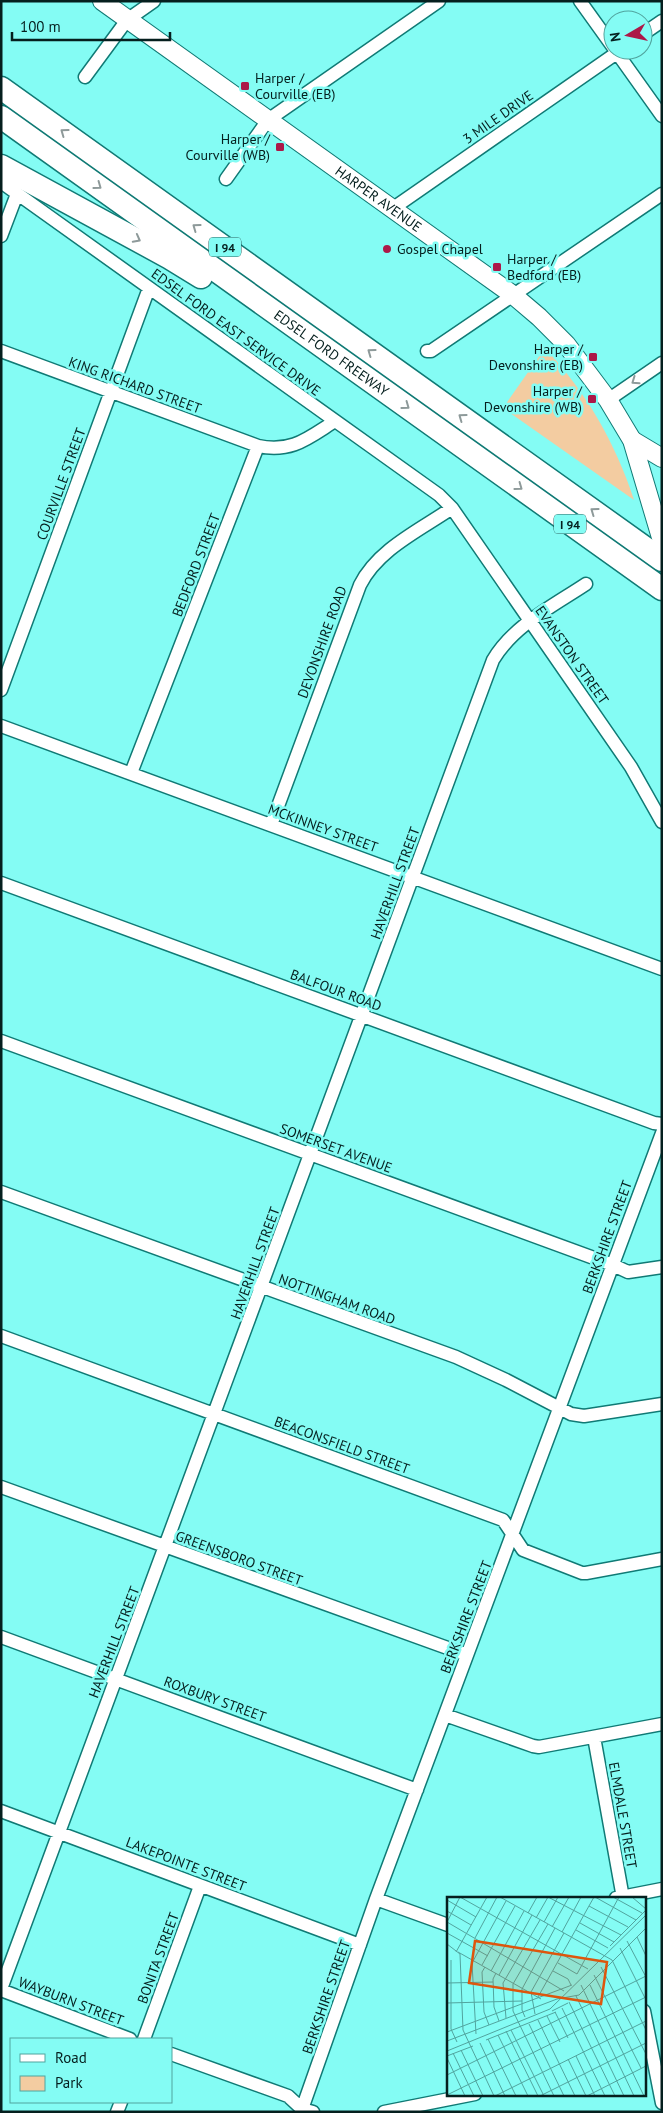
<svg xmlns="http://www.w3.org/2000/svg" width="663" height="2113" viewBox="0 0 663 2113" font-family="'PT Sans',sans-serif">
<rect width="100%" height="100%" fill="#84fcf4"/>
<path fill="#f3cca1" d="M 545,348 C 586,392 615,442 634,500 L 503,408 Z"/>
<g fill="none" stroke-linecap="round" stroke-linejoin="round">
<g stroke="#107a75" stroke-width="15">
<path id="street" d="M 580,1 L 613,47
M 643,34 L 662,21
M 615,50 L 662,116
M 85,77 L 127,20 L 154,1
M 226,179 L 268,120 L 439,1
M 1,182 L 439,495 L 452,508 L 631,767 L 662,822
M 392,209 L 621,50
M 1,236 L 17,194
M 1,351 L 258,446 C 292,453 308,438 335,421
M 427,351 L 431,351 L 662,194
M 608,400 L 662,363
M 1,690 L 149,288
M 1,726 L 662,969
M 131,773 L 258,446
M 271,825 L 360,585 C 378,549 420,530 452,508
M 1,883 L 654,1123 L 662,1124
M 1,1041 L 613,1265 L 628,1272 L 662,1267
M 1,1192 L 456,1357 L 506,1380 L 571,1414 L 584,1416 L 662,1404
M 1,1336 L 503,1520 L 523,1550 L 582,1573 L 586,1573 L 662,1559
M 1,1487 L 467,1655
M 1,1637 L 417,1790
M 445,1715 L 533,1746 L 539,1747 L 662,1724
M 594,1737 L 623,1898
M 1,1811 L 360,1945
M 616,1898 L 662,1889
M 376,1899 L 448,1925
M 1,1989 L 493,660 C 514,625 553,606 586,584
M 1,1990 L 130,2039
M 644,2011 L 662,2103
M 144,2039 L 200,1886
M 171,2054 L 288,2096 L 302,2109 L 313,2112
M 117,2112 L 121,2102
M 301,2112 L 376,1899 L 662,1133
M 384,2112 L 475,2094"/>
</g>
<g stroke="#107a75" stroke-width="20">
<g id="secondary">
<path id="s1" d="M 102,1 L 513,295 L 539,317 L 566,344 L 608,400 L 632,440 L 662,541"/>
<path d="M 632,440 L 662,458"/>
</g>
</g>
<g stroke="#107a75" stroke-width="25">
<g id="highway">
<path d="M 1,88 L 662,560"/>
<path id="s2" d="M 1,117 L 662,589"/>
<path d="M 1,166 L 170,258 L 201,277"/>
</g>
</g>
<use href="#street" stroke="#fff" stroke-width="12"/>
<use href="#secondary" stroke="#fff" stroke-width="18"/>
<use href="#highway" stroke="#fff" stroke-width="22"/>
</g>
<defs><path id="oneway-chevron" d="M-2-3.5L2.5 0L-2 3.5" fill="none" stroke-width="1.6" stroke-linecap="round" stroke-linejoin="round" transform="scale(1.25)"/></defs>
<g stroke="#8e9a9a">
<use href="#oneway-chevron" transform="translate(64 132) rotate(-144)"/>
<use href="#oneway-chevron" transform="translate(98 186) rotate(36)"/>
<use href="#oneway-chevron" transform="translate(196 227) rotate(-144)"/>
<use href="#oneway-chevron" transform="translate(137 239) rotate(28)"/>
<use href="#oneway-chevron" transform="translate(371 352) rotate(-144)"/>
<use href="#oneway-chevron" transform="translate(635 381) rotate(145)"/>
<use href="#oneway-chevron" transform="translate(406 406) rotate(36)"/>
<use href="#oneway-chevron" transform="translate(462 417) rotate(-144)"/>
<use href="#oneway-chevron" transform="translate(519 487) rotate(36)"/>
<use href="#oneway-chevron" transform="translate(594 511) rotate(-144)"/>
</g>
<g fill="#ac1848" stroke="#84fcf4" stroke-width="2">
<rect x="240" y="81" width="10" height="10" rx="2.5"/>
<rect x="275" y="142" width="10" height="10" rx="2.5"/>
<circle cx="387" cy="249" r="5"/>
<rect x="492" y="262" width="10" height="10" rx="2.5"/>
<rect x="588" y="352" width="10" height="10" rx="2.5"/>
<rect x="587" y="394" width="10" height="10" rx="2.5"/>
</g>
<g text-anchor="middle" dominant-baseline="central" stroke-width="5" stroke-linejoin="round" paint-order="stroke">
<g fill="#84fcf4" stroke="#2b615e" stroke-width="1">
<rect x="209" y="237.5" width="32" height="19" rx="4"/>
<rect x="554" y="514.5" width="32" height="19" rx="4"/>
</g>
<g font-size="12" font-weight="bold" fill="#051f1e">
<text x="225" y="247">I 94</text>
<text x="570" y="524">I 94</text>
</g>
<g font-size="14" fill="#051f1e" stroke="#84fcf4" text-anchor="start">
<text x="255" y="78">Harper /<tspan x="255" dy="16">Courville (EB)</tspan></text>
<text x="270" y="139" text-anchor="end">Harper /<tspan x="270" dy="16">Courville (WB)</tspan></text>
<text x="397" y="249">Gospel Chapel</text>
<text x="507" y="259">Harper /<tspan x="507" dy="16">Bedford (EB)</tspan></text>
<text x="583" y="349" text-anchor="end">Harper /<tspan x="583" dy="16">Devonshire (EB)</tspan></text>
<text x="582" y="391" text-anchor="end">Harper /<tspan x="582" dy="16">Devonshire (WB)</tspan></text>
</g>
<g font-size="14" fill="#051f1e" stroke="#84fcf4">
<text transform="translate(498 117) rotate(-35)">3 MILE DRIVE</text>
<text stroke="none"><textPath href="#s1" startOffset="340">HARPER AVENUE</textPath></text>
<text transform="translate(236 332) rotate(36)">EDSEL FORD EAST SERVICE DRIVE</text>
<text stroke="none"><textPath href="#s2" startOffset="406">EDSEL FORD FREEWAY</textPath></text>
<text transform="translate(135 385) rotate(20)">KING RICHARD STREET</text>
<text transform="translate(61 484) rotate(-70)">COURVILLE STREET</text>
<text transform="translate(196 565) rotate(-69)">BEDFORD STREET</text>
<text transform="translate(322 642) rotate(-70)">DEVONSHIRE ROAD</text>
<text transform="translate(572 655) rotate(55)">EVANSTON STREET</text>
<text transform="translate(323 828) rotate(20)">MCKINNEY STREET</text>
<text transform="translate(395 883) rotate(-70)">HAVERHILL STREET</text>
<text transform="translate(336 990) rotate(20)">BALFOUR ROAD</text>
<text transform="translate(336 1148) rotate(20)">SOMERSET AVENUE</text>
<text transform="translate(607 1237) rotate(-70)">BERKSHIRE STREET</text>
<text transform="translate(255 1263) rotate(-70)">HAVERHILL STREET</text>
<text transform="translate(337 1299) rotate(20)">NOTTINGHAM ROAD</text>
<text transform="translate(342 1445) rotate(20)">BEACONSFIELD STREET</text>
<text transform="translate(239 1558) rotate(20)">GREENSBORO STREET</text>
<text transform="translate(466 1617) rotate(-69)">BERKSHIRE STREET</text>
<text transform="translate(114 1642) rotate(-69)">HAVERHILL STREET</text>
<text transform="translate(215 1699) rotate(20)">ROXBURY STREET</text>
<text transform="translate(623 1815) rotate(80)">ELMDALE STREET</text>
<text transform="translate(186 1864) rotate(21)">LAKEPOINTE STREET</text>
<text transform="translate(158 1958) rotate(-70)">BONITA STREET</text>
<text transform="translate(326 1997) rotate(-71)">BERKSHIRE STREET</text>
<text transform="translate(71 2001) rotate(21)">WAYBURN STREET</text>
</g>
</g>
<g transform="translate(447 1897)">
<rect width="199" height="199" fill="#84fcf4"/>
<path fill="none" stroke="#51a49e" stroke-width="1" d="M 13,0 L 141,72M 53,0 L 165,63 L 199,133M 101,0 L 174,38M 148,0 L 189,23M 166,0 L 195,16M 185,0 L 199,12M 0,3 L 29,20M 142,9 L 181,30M 0,14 L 24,28M 81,16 L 90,0M 89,21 L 101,0M 0,25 L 117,94M 0,25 L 13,0M 97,25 L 111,0M 133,26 L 167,45M 101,27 L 66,87 L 66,114 L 107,199M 105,30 L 122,0M 129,33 L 161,51M 115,35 L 134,0M 0,36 L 41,59M 190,40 L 199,59M 28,41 L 50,0M 180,44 L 199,80M 0,47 L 13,57 L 16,133 L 47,199M 163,49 L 199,13M 173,51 L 198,101M 9,55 L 40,0M 11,55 L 94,102M 4,63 L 4,132 L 10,145M 111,66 L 130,77M 35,68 L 68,9M 38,70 L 35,75 L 37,115 L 42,128M 154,70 L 199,157M 44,74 L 77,14M 106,74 L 121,82 L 124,88M 49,76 L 46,82 L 47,110 L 52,124M 130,77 L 172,0M 52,78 L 85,18M 147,78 L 194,171M 0,86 L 46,85M 134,88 L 187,199M 143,88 L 197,199M 129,99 L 177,199M 91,100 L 147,0M 122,105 L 168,199M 0,106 L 75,104M 115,111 L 158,199M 105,114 L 121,106M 108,115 L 121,141M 88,117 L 84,95 L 117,36M 100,119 L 113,145M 78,120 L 75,113 L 75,92 L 108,31M 59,121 L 56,86 L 93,23M 91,123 L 128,199M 82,127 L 117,199M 64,133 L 97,199M 59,134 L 91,199M 0,135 L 125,88M 29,137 L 25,66 L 59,4M 51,138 L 81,199M 41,142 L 69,199M 39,143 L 109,115M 0,144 L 110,102 L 132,98 L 199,31M 33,146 L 58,199M 14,153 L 36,199M 0,154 L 103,112 L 199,18M 6,156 L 27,199M 0,159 L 26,149M 129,159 L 148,199M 0,161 L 18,199M 121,162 L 139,199M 0,178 L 199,79M 0,198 L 199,100M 48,199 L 199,124M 93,199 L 199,146M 140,199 L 199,169"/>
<path fill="#dd560d" fill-opacity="0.15" stroke="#dd560d" stroke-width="2.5" d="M 28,44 L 160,65 L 154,107 L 22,86 Z"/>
<rect width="199" height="199" fill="none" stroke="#051f1e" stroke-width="2.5"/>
</g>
<rect width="663" height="2113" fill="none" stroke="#051f1e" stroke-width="5"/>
<rect x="10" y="2038" width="162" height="65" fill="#84fcf4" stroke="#51a49e"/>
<rect x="20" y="2054" width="25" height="8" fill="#ffffff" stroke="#51a49e"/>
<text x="55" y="2063" font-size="15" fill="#051f1e">Road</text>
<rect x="20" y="2076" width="25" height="15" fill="#f3cca1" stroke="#51a49e"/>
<text x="55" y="2088" font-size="15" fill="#051f1e">Park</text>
<g transform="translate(628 35) rotate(261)"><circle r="24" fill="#84fcf4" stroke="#51a49e"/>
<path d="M0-4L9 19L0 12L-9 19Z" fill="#ac1848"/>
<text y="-8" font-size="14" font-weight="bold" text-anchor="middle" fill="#051f1e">N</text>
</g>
<path d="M12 32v8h158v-8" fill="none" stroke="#051f1e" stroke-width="2.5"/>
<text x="20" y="32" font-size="15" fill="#051f1e" stroke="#84fcf4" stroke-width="4" paint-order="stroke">100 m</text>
</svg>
